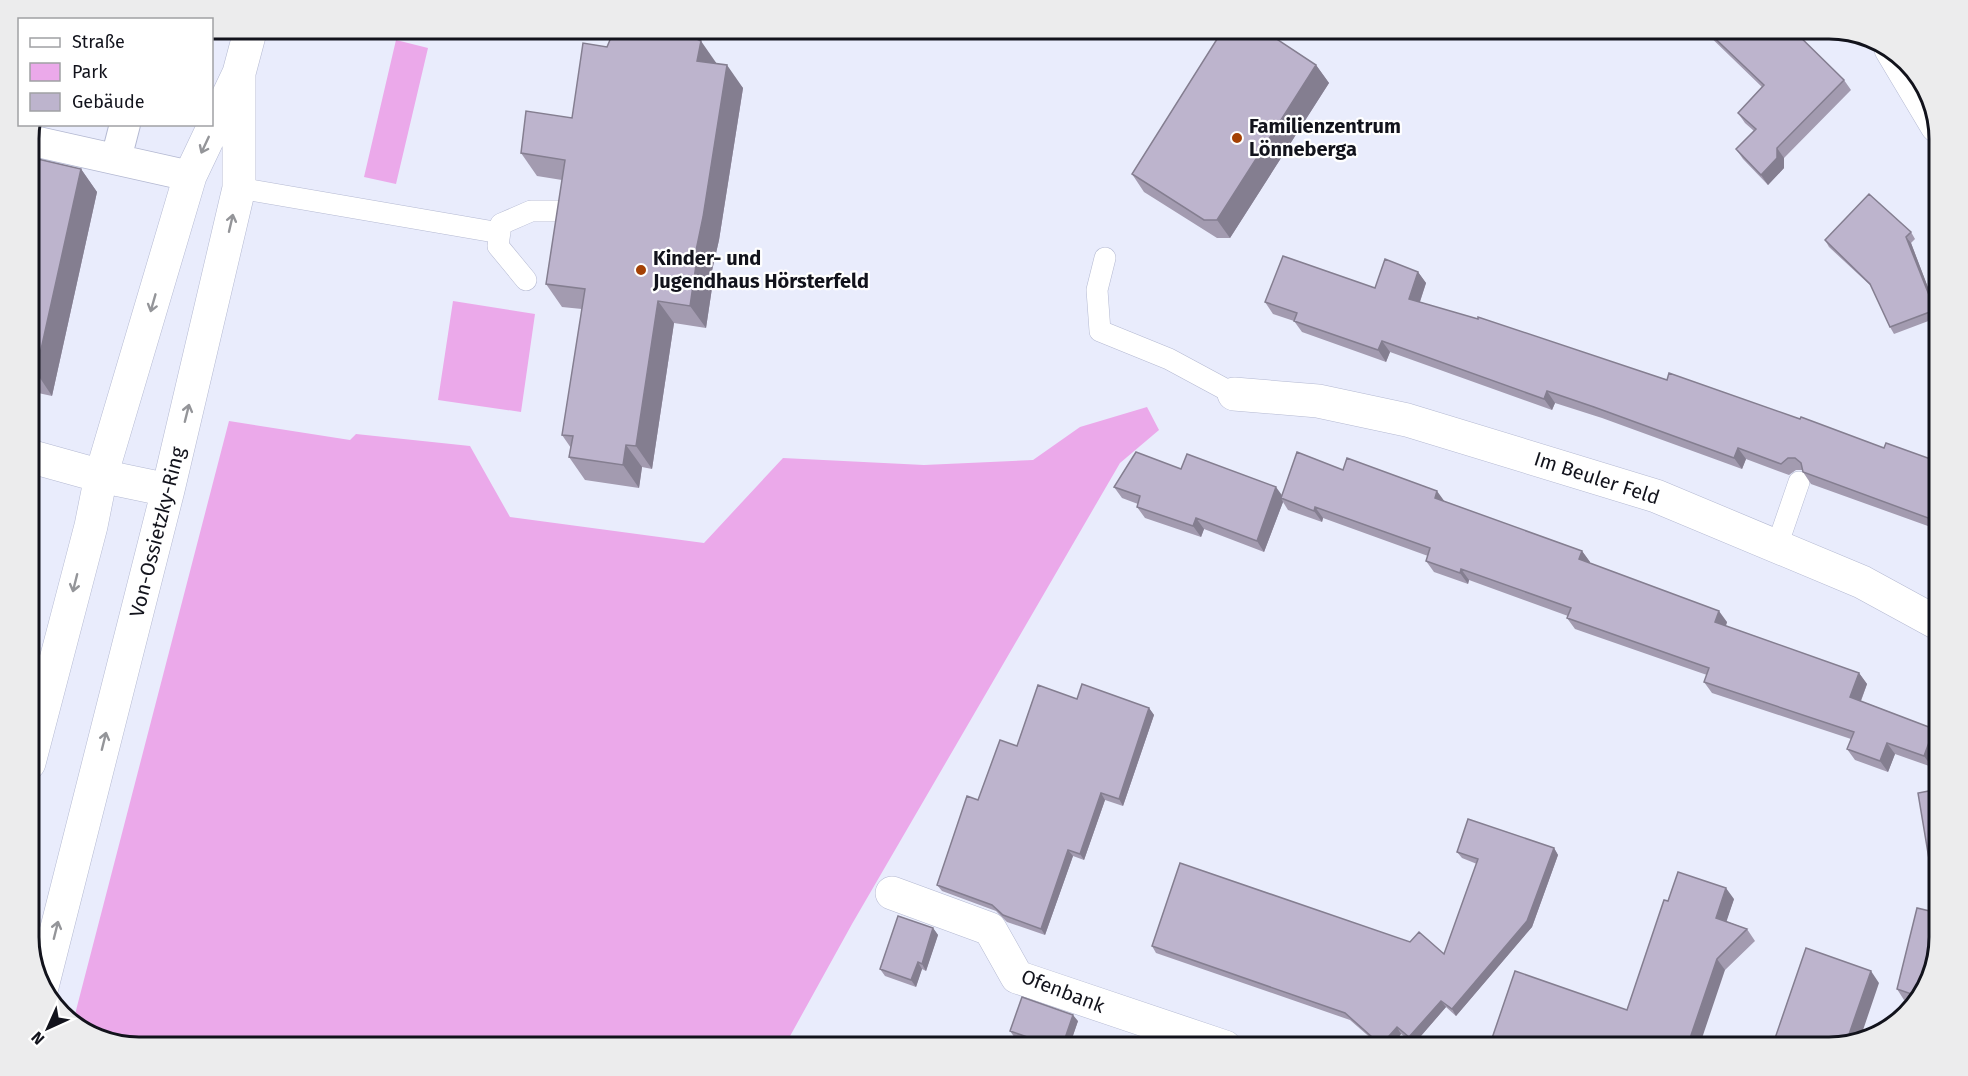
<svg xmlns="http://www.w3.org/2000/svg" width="1968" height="1076" viewBox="0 0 1968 1076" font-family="'Fira Sans',sans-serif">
<rect width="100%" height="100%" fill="#e9ecfc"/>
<path fill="#eba9ea" d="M 396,40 L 428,48 L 396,184 L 364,177 Z
M 453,301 L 535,314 L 521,412 L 438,400 Z
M 1147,407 L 1159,430 L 1120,463 L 852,924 L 784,1047 L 139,1047 L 84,1033 L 73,1022 L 229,421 L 350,440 L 356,434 L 470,446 L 510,517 L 704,543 L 783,458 L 924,465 L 1033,460 L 1080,427 Z"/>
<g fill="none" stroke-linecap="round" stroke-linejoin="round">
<g stroke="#b4b9d2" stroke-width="22">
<path id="service" d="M 239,188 L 500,233
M 1105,258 L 1097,290 L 1100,331 L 1169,359 L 1234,394
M 526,280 L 498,246 L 501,224 L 531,211 L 557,211
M 1777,546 L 1799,482"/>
</g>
<g stroke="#b4b9d2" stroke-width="32">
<path id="pedestrian" d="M 29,140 L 190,176
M 116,159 L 125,124"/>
</g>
<g stroke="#b4b9d2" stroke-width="34">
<path id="minor" d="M 1891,49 L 1937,126
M 1234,394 L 1318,401 L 1407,420 L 1656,496 L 1862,582 L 1939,624
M 29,456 L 101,476 L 168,490
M 29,763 L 91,526 L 101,476 L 190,176 L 239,73 L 251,28
M 892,893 L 990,929 L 1017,977 L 1225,1047
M 42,987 L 168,490 L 239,188 L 239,73"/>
</g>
<use href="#service" stroke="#fff" stroke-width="21"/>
<use href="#pedestrian" stroke="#fff" stroke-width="30"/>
<use href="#minor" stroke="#fff" stroke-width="33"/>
</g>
<path fill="#a39bb0" d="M 615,28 L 691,28 L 690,36 L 717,64 L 743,88 L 719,240 L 709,284 L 712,288 L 706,328 L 674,323 L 652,469 L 642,467 L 639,488 L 585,480 L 569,457 L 571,448 L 562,435 L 582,309 L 562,307 L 546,284 L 562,180 L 537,176 L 521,153 L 572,118 L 607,47 Z
M 1701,28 L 1791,28 L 1844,80 L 1851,90 L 1784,158 L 1784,168 L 1768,185 L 1743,159 L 1736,149 L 1754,131 L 1745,123 L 1738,113 L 1762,87 Z
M 1316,65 L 1329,83 L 1230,238 L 1217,238 L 1144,192 L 1132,174 Z
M 29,157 L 81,169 L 97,192 L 52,396 L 29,391 Z
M 1911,232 L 1915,239 L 1911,243 L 1939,317 L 1894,334 L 1890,327 L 1872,287 L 1829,247 L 1825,240 Z
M 1418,272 L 1426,283 L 1420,302 L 1884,448 L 1939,462 L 1939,530 L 1811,484 L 1803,472 L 1803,470 L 1796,470 L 1789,475 L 1746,459 L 1742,469 L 1602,418 L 1555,403 L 1552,410 L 1390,352 L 1386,362 L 1302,332 L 1294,321 L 1273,314 L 1265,302 L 1375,288 Z
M 1181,469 L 1282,495 L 1343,470 L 1445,502 L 1582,551 L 1590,562 L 1589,563 L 1727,622 L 1726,626 L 1859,673 L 1867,684 L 1861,701 L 1934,729 L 1932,767 L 1895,754 L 1888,772 L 1855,760 L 1847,749 L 1851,739 L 1712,693 L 1704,682 L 1707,675 L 1575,629 L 1567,618 L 1568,616 L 1469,580 L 1468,584 L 1434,572 L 1426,561 L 1428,556 L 1323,518 L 1322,522 L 1288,510 L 1283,502 L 1264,552 L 1204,529 L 1201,537 L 1145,518 L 1137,507 L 1138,504 L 1122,498 L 1114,487 Z
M 1077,699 L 1149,708 L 1154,715 L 1123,806 L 1105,800 L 1084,860 L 1073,856 L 1045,935 L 1007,922 L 996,911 L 942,891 L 937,885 L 978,800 L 1017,746 Z
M 1554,848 L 1558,855 L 1532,927 L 1456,1016 L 1446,1007 L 1414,1044 L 1401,1034 L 1390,1047 L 1381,1047 L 1350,1020 L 1156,953 L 1152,946 L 1444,954 L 1477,864 L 1462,858 L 1457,852 Z
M 1734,899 L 1726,921 L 1747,929 L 1755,941 L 1725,970 L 1627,1010 L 1668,901 Z
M 1938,913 L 1940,938 L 1925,992 L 1914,1003 L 1904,1000 L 1897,989 Z
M 933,928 L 938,935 L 926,971 L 922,969 L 916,987 L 885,976 L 880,969 Z
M 1078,1021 L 1069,1047 L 1042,1047 L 1015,1038 L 1010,1031 Z"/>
<path fill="#847e90" d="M 672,28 L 691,28 L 688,50 Z
M 701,41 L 717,64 L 697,61 Z
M 727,65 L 743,88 L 719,240 L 709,284 L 712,288 L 706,328 L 690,306 L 693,265 Z
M 1316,65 L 1329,83 L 1230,238 L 1217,220 Z
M 1777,148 L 1784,158 L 1784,168 L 1768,185 L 1761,175 Z
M 81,169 L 97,192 L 52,396 L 36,372 Z
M 1906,237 L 1911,243 L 1939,316 L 1935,310 Z
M 1418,272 L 1426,283 L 1417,310 L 1409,299 Z
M 658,301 L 674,323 L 652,469 L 636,446 Z
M 1382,341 L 1390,352 L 1386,362 L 1378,350 Z
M 1547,391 L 1555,403 L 1552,410 L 1544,399 Z
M 626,445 L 642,467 L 639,488 L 623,465 Z
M 1738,448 L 1746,459 L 1742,469 L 1734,458 Z
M 1276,487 L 1284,498 L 1281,498 L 1283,502 L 1264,552 L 1257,541 Z
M 1437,491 L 1445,502 L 1435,498 Z
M 1315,507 L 1323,518 L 1322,522 L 1314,511 Z
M 1196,518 L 1204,529 L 1201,537 L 1193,526 Z
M 1582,551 L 1590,562 L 1587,570 L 1579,559 Z
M 1461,569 L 1469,580 L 1468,584 L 1460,573 Z
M 1719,611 L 1727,622 L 1723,633 L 1715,622 Z
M 1859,673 L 1867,684 L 1858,708 L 1850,697 Z
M 1149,708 L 1154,715 L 1123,806 L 1119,799 Z
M 1934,729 L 1939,738 L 1939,746 L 1932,767 L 1924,756 Z
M 1887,743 L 1895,754 L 1888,772 L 1880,761 Z
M 1101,793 L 1105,800 L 1084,860 L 1080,854 Z
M 1554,848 L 1558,855 L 1532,927 L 1456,1016 L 1452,1009 Z
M 1068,850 L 1073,856 L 1045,935 L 1041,929 Z
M 1726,888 L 1734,899 L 1724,929 L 1716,918 Z
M 933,928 L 938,935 L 926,971 L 922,964 Z
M 1717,959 L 1725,970 L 1699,1047 L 1687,1047 Z
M 918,962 L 922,969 L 916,987 L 911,980 Z
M 1871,971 L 1879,983 L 1860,1039 L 1846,1043 Z
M 1441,1001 L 1446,1007 L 1414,1044 L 1409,1037 Z
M 1073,1015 L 1078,1021 L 1069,1047 L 1062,1047 Z
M 1397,1027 L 1401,1034 L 1390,1047 L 1383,1047 L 1381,1045 Z"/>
<path fill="#bdb4cd" stroke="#847e90" stroke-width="1.5" d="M 615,28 L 674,28 L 701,41 L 697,61 L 727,65 L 703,217 L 693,265 L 696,265 L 690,306 L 658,301 L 636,446 L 626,445 L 623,465 L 569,457 L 573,436 L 562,435 L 585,289 L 546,284 L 565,160 L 521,153 L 526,111 L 572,118 L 583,43 L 607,47 Z
M 1224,28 L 1260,28 L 1316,65 L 1217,220 L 1204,220 L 1132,174 Z
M 1704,28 L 1791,28 L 1844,80 L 1777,148 L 1777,158 L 1761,175 L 1736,149 L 1756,129 L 1738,113 L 1764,85 Z
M 29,157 L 81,169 L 36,372 L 29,371 Z
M 1869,194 L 1911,232 L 1906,237 L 1935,310 L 1890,327 L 1870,284 L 1825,240 Z
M 1283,256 L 1375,288 L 1385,259 L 1418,272 L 1409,299 L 1478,319 L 1478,317 L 1667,380 L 1669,373 L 1800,419 L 1801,417 L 1884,448 L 1886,443 L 1939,462 L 1939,522 L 1803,472 L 1801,463 L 1795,458 L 1788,458 L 1781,464 L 1738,448 L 1734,458 L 1594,407 L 1547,391 L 1544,399 L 1382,341 L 1378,350 L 1294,321 L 1297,313 L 1265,302 Z
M 1136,452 L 1181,469 L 1187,454 L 1276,487 L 1257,541 L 1196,518 L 1193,526 L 1137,507 L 1140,496 L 1114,487 Z
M 1297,452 L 1343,470 L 1347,458 L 1437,491 L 1435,498 L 1582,551 L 1579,559 L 1719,611 L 1715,622 L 1859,673 L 1850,697 L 1934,729 L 1924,756 L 1887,743 L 1880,761 L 1847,749 L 1854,732 L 1704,682 L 1709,668 L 1567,618 L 1571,608 L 1461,569 L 1460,573 L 1426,561 L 1430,548 L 1315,507 L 1314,511 L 1281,498 Z
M 1082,684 L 1149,708 L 1119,799 L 1101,793 L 1080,854 L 1068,850 L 1041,929 L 1003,915 L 992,905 L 937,885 L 967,796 L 978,800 L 1000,740 L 1017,746 L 1038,685 L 1077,699 Z
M 1939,789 L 1940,938 L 1925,992 L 1920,997 L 1897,989 L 1917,908 L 1938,913 L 1918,793 Z
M 1468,819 L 1554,848 L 1527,921 L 1452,1009 L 1441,1001 L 1409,1037 L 1397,1027 L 1381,1045 L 1345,1013 L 1152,946 L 1180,863 L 1410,942 L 1419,932 L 1444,954 L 1478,859 L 1457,852 Z
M 1678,872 L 1726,888 L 1716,918 L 1747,929 L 1717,959 L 1687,1047 L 1489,1047 L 1515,971 L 1627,1010 L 1664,900 L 1668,901 Z
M 898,916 L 933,928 L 922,964 L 918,962 L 911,980 L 880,969 Z
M 1806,948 L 1871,971 L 1846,1043 L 1830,1047 L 1772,1047 Z
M 1022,997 L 1073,1015 L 1062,1047 L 1056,1047 L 1010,1031 Z"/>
<defs><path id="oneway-shaft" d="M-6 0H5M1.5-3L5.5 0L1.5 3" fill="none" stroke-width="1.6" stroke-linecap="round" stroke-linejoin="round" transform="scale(1.5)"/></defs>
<g stroke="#949599">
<use href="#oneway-shaft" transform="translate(205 145) rotate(115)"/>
<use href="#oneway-shaft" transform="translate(231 223) rotate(-77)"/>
<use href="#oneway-shaft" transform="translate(153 303) rotate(106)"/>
<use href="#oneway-shaft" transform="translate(187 413) rotate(-76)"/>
<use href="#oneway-shaft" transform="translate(75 583) rotate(104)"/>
<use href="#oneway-shaft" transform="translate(104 741) rotate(-76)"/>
<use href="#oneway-shaft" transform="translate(56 930) rotate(-76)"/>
</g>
<g fill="#a44105" stroke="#fff" stroke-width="2">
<circle cx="1237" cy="138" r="6"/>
<circle cx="641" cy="270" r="6"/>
</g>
<g text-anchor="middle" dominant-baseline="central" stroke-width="4.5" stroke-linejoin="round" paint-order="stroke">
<g font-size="20" font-weight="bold" fill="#12131c" stroke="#fff" text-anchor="start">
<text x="1249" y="126">Familienzentrum<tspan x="1249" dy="23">Lönneberga</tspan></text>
<text x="653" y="258">Kinder- und<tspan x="653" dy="23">Jugendhaus Hörsterfeld</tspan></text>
</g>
<g font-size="20" fill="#12131c" stroke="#fff">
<text transform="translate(1597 478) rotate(18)">Im Beuler Feld</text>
<text transform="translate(157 532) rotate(-76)">Von-Ossietzky-Ring</text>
<text transform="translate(1063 991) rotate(21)">Ofenbank</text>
</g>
</g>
<path d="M0 0H1968V1076H0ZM139 39H1829A100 100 0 0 1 1929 139V937A100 100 0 0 1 1829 1037H139A100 100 0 0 1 39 937V139A100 100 0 0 1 139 39Z" fill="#ececed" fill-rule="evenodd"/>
<path fill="none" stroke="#12131c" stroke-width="3" d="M139 39H1829A100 100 0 0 1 1929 139V937A100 100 0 0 1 1829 1037H139A100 100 0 0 1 39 937V139A100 100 0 0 1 139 39Z"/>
<rect x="18" y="18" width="195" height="108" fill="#ffffff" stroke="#a0a1a4" stroke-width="1.5"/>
<rect x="30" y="38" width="30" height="9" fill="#ffffff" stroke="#a0a1a4" stroke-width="1.5"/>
<text x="72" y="48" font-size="18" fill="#12131c">Straße</text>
<rect x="30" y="63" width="30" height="18" fill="#eba9ea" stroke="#a0a1a4" stroke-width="1.5"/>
<text x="72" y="78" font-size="18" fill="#12131c">Park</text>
<rect x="30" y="93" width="30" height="18" fill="#bdb4cd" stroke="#a0a1a4" stroke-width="1.5"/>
<text x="72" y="108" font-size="18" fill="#12131c">Gebäude</text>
<g transform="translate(48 1028) rotate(225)" stroke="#ffffff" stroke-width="4.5" paint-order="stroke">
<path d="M0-4.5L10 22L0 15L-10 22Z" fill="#12131c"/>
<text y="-9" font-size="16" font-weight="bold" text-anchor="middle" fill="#12131c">N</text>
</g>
</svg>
